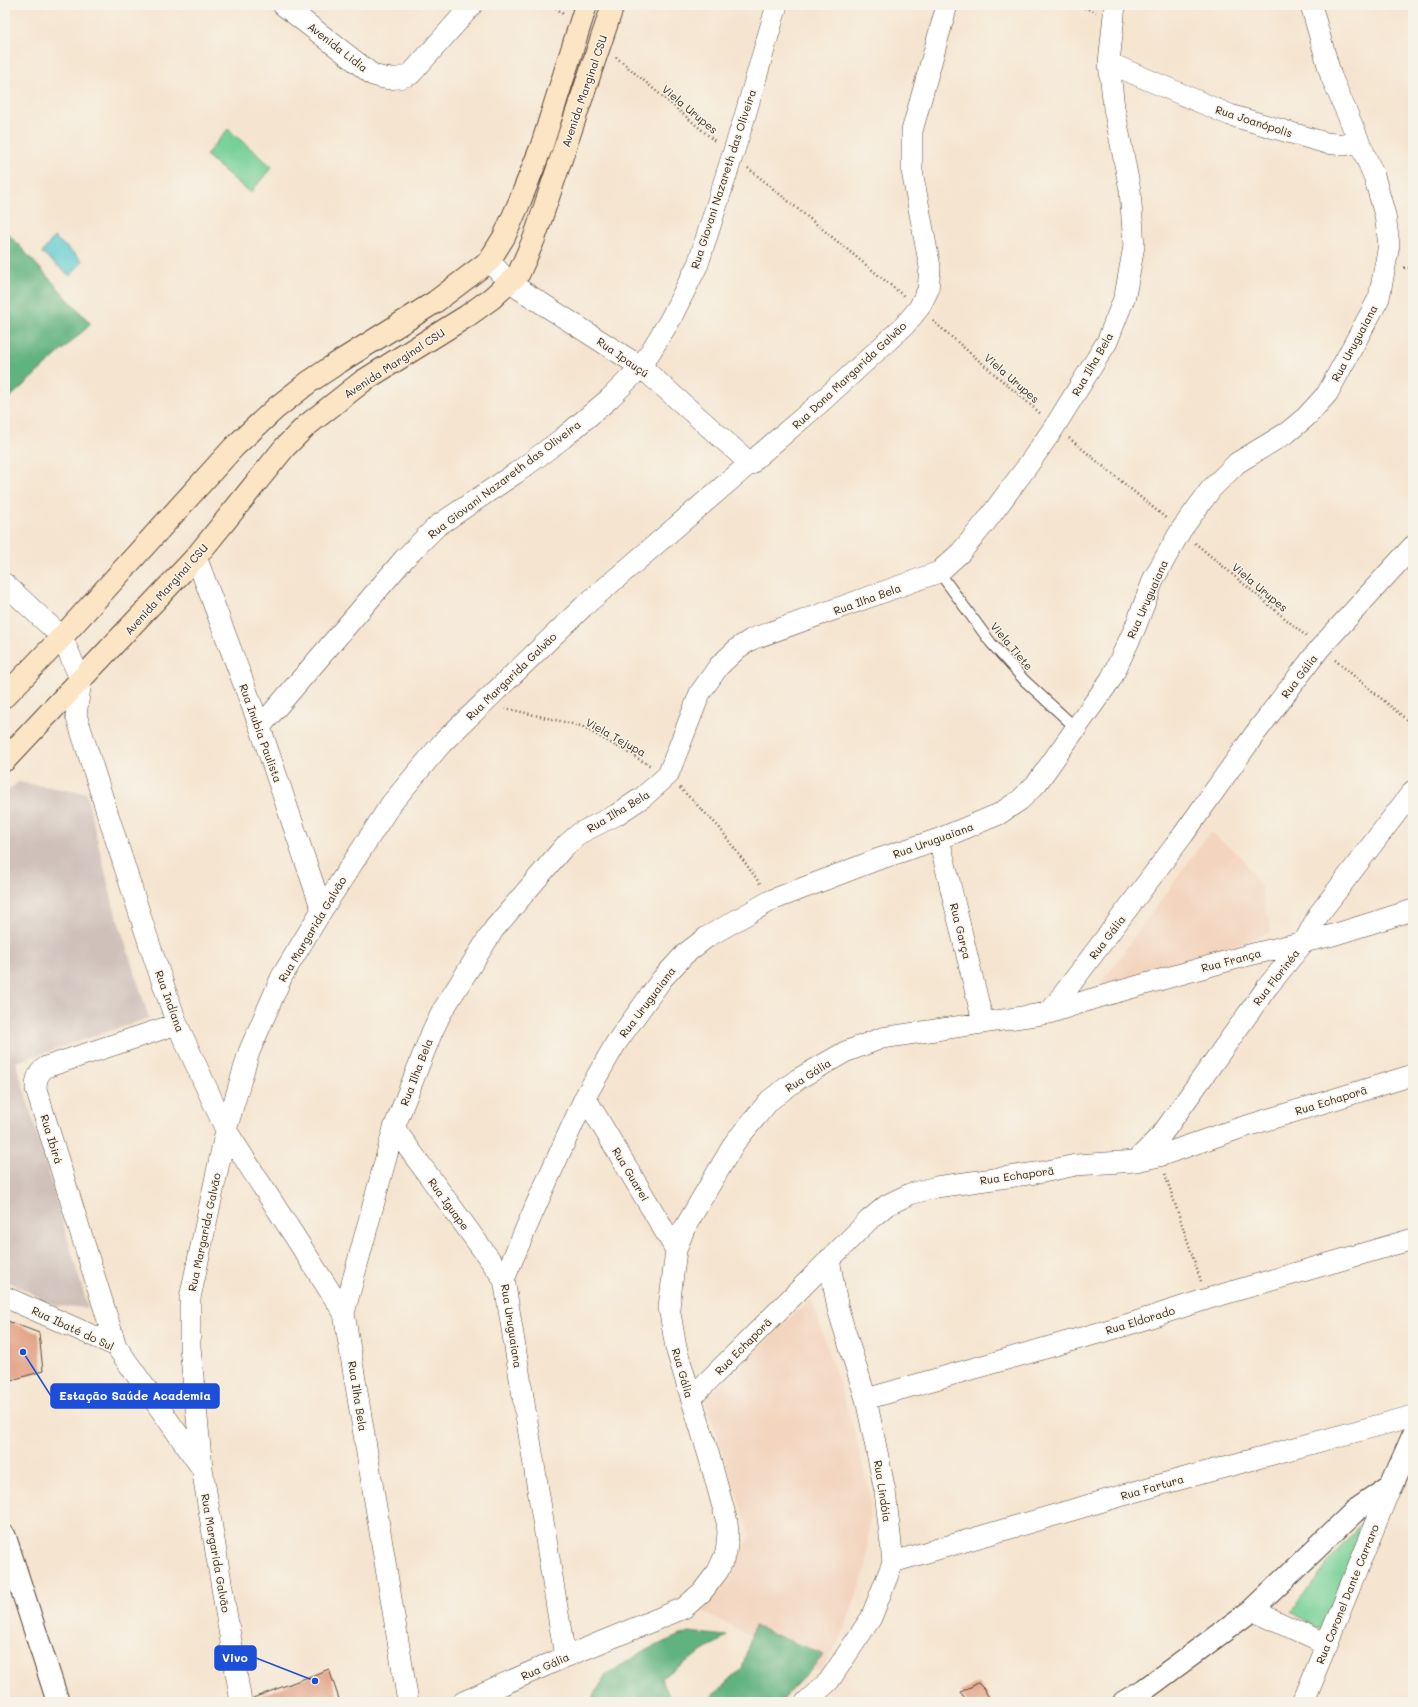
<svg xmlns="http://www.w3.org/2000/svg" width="1418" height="1707" viewBox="0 0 1418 1707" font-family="Mali,sans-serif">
<rect width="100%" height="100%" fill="#f7f3e8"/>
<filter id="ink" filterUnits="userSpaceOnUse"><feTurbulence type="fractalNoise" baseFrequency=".025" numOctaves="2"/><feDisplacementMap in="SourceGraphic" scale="8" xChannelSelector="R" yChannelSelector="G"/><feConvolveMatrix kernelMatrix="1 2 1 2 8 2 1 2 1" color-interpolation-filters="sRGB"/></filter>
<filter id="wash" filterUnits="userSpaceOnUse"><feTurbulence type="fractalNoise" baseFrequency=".012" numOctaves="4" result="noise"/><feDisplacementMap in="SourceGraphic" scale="16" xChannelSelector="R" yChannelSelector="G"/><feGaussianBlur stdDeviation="0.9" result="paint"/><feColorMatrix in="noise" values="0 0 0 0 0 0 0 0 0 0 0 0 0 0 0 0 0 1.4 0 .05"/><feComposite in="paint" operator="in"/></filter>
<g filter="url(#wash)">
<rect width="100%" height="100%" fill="#f5e5d0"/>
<path fill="#f3d4be" d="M 1210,832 L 1242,857 L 1261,887 L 1271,932 L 1139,981 L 1097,989 Z
M 811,1298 L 854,1430 L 871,1499 L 866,1569 L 842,1636 L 820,1671 L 701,1611 L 727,1581 L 750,1535 L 705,1399 Z"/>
<path fill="#cfc0ba" d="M 18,782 L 86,793 L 113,904 L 149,1018 L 16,1062 L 88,1308 L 57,1306 L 5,1280 L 5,794 Z"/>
<path fill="#76d096" stroke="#587d5a" d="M 228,129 L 272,167 L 250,193 L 206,155 Z
M 1368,1518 L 1322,1630 L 1291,1612 L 1338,1551 Z"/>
<path fill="#60b27f" stroke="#4e6e4e" d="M 5,230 L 91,324 L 5,402 Z
M 754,1626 L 824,1655 L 780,1702 L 706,1702 L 742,1668 Z
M 688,1632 L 727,1636 L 661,1678 L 672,1702 L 590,1702 L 606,1675 L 644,1651 Z"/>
<path fill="#5bc9d0" stroke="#4b7a77" d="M 54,237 L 83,261 L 70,276 L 42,253 Z"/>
<g id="blocks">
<path fill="#e19d80" d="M 5,1320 L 39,1333 L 43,1371 L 5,1382 Z
M 329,1669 L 340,1702 L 253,1702 L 253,1698 Z
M 978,1683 L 983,1688 L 992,1702 L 967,1702 L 961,1692 Z"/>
</g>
</g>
<g filter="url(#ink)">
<use href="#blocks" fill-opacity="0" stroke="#574639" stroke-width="1"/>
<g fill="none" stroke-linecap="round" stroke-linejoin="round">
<g stroke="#574639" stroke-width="12">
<path id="service" d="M 939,572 L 991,643 L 1025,681 L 1076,728"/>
</g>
<g stroke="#574639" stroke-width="22">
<path id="minor" d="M 283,5 L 373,75 C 388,80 397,80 411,74 L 472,5
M 1109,63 L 1230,115 L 1326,143 L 1344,145 L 1357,142
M 489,261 L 510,283 L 641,367 L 751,464
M 196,557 L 260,727 L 322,910
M 5,584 L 62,637 L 81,681 L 76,715 L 150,946 L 177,1024 L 226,1130 L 344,1313
M 260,727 L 405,558 L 437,526 L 516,473 L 563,438 L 609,399 L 641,367 L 670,320 L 698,264 L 744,119 L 777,5
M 939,839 L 983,1022
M 1049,1013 L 1183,835 L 1257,731 L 1320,648 L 1413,546
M 585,1097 L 676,1250
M 394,1128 L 504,1279
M 1136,1161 L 1162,1134 L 1268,986 L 1304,942 L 1319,914 L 1413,791
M 5,1297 L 116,1346 L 201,1467
M 116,1346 L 36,1089 C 36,1079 38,1073 46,1067 L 177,1024
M 691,1398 L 869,1220 L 887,1205 L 910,1194 L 936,1187 L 1043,1172 L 1076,1165 L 1136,1161 L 1159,1156 L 1237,1129 L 1413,1075
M 866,1399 L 1123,1326 L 1207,1299 L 1413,1239
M 893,1562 L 1155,1486 L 1413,1416
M 1252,1610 L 1327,1645
M 565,1657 L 504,1279 L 537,1203 L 585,1097 L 616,1043 L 662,979 L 685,954 L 707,937 L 772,900 L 876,860 L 939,839 L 999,814 L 1020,800 L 1037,783 L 1111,679 L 1135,628 L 1154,578 L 1181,530 L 1211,489 L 1237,463 L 1288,432 L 1306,417 L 1327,394 L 1379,298 L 1389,245 L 1385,215 L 1374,176 L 1331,76 L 1311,5
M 241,1702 L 202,1468 L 190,1347 L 190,1298 L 226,1130 L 249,1052 L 282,976 L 322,910 L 391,804 L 442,743 L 583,607 L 821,402 L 904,326 L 919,308 L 928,290 L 930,267 L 912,171 L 912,131 L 947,5
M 408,1702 L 344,1313 L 394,1128 L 432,1032 L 441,1013 L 494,929 L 564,847 L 580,833 L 616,815 L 643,797 L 668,775 L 700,693 L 719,666 L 738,648 L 752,639 L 939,572 L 961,552 L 985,523 L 1026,468 L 1055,426 L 1107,342 L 1125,296 L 1134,246 L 1130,190 L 1114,108 L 1109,63 L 1115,5
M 463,1702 L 565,1657 L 684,1608 L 702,1592 L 718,1571 L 726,1553 L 728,1533 L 727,1522 L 709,1456 L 676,1348 L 669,1307 L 676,1250 L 684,1229 L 735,1142 L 770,1100 L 798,1079 L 845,1052 L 882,1038 L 1049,1013 L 1092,999 L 1245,956 L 1333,935 L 1413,910
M 806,1702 L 829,1681 L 871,1618 L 893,1562 L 885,1491 L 866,1399 L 838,1309 L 829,1259
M 1303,1702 L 1391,1486"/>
</g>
<g stroke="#574639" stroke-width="24">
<path id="tertiary" d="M 5,1537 L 58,1702
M 1124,1702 L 1144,1690 L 1252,1610 L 1356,1510 L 1391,1486 L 1413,1436"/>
</g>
<g stroke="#574639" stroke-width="24">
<path id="secondary" d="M 5,696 L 62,637 L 234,447 L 276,408 L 309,382 L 336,364 L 435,302 L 489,261 L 504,237 L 520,201 L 542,145 L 586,5
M 5,760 L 196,557 L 285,447 L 306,426 L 363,381 L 467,316 L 492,298 L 519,273 L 534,239 L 613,5"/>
</g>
<path stroke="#574639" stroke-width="2.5" stroke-dasharray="1 3" stroke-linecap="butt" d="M 553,5 L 563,14
M 1077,5 L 1096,12
M 616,57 L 716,142
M 748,168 L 905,297
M 1404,268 L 1413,268
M 933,321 L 1041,414
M 1069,438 L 1167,519
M 1195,543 L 1306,636
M 1335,660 L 1413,725
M 505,708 L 581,726 L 651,766
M 680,788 L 719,827 L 761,885
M 1165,1174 L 1201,1281"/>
<use href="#service" stroke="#fff" stroke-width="10"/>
<use href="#minor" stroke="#fff" stroke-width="21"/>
<use href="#tertiary" stroke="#fff" stroke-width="22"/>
<use href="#secondary" stroke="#fce5c4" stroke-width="22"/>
</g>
</g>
<g text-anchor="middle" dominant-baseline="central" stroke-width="3" stroke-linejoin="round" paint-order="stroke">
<g font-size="11" fill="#3b2a1e" stroke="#f7f3e8">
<text transform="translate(338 47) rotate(38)">Avenida Lidia</text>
<text transform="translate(584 91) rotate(-71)">Avenida Marginal CSU</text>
<text transform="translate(690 109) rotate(40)">Viela Urupes</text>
<text transform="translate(1254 121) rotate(18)">Rua Joanópolis</text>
<text transform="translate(723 179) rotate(-72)">Rua Giovani Nazareth das Oliveira</text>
<text transform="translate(1354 343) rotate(-62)">Rua Uruguaiana</text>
<text transform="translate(623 357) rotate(35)">Rua Ipauçú</text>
<text transform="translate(394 363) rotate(-33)">Avenida Marginal CSU</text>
<text transform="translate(1092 364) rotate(-60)">Rua Ilha Bela</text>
<text transform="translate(849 375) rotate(-43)">Rua Dona Margarida Galvão</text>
<text transform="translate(1012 378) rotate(41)">Viela Urupes</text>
<text transform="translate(504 479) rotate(-37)">Rua Giovani Nazareth das Oliveira</text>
<text transform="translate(1260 587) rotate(40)">Viela Urupes</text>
<text transform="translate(166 589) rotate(-48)">Avenida Marginal CSU</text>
<text transform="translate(867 599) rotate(-20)">Rua Ilha Bela</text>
<text transform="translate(1147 599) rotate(-66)">Rua Uruguaiana</text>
<text transform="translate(1012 646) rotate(50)">Viela Tiete</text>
<text transform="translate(511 676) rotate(-44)">Rua Margarida Galvão</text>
<text transform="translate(1299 676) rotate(-53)">Rua Gália</text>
<text transform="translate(261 733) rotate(70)">Rua Inubia Paulista</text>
<text transform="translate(616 737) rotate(29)">Viela Tejupa</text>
<text transform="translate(618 811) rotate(-31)">Rua Ilha Bela</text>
<text transform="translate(933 840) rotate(-20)">Rua Uruguaiana</text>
<text transform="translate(312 929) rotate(-59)">Rua Margarida Galvão</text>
<text transform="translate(961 931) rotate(76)">Rua Garça</text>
<text transform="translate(1107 937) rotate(-53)">Rua Gália</text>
<text transform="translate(1231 960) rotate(-15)">Rua França</text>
<text transform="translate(1276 977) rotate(-52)">Rua Florinéa</text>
<text transform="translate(170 1001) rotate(70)">Rua Indiana</text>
<text transform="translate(647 1002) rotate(-53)">Rua Uruguaiana</text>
<text transform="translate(416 1072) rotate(-69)">Rua Ilha Bela</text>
<text transform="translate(808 1075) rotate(-32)">Rua Gália</text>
<text transform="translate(1331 1100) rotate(-17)">Rua Echaporã</text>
<text transform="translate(52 1139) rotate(73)">Rua Ibirá</text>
<text transform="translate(631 1174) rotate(59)">Rua Guarei</text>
<text transform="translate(1017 1175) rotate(-8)">Rua Echaporã</text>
<text transform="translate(449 1204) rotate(54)">Rua Iguape</text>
<text transform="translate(204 1232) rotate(-78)">Rua Margarida Galvão</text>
<text transform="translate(1140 1320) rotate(-17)">Rua Eldorado</text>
<text transform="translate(512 1326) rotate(81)">Rua Uruguaiana</text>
<text transform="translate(73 1328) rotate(25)">Rua Ibaté do Sul</text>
<text transform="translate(743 1346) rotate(-45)">Rua Echaporã</text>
<text transform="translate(683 1373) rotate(74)">Rua Gália</text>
<text transform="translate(358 1396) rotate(81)">Rua Ilha Bela</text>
<text transform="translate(1152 1487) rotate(-16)">Rua Fartura</text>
<text transform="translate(883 1491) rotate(81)">Rua Lindóia</text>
<text transform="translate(216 1553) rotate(80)">Rua Margarida Galvão</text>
<text transform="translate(1347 1594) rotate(-68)">Rua Coronel Dante Carraro</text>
<text transform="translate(545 1666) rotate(-24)">Rua Gália</text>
</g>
</g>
<path fill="none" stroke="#1d4ed8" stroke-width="1.5" d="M23 1352L51 1396M315 1681L256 1658"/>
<g fill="#1d4ed8" stroke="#f7f3e8" stroke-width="1.5">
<circle cx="23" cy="1352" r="4"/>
<circle cx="315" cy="1681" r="4"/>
</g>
<g fill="#1d4ed8" stroke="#1d4ed8" stroke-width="1.5">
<rect x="51" y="1384" width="168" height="24" rx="4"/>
<rect x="215" y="1646" width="41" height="24" rx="4"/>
</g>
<g font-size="12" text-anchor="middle" font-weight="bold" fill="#fff">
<text x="135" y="1400">Estação Saúde Academia</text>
<text x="235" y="1662">Vivo</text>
</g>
<rect width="1418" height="1707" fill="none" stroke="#f7f3e8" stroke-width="20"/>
</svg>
